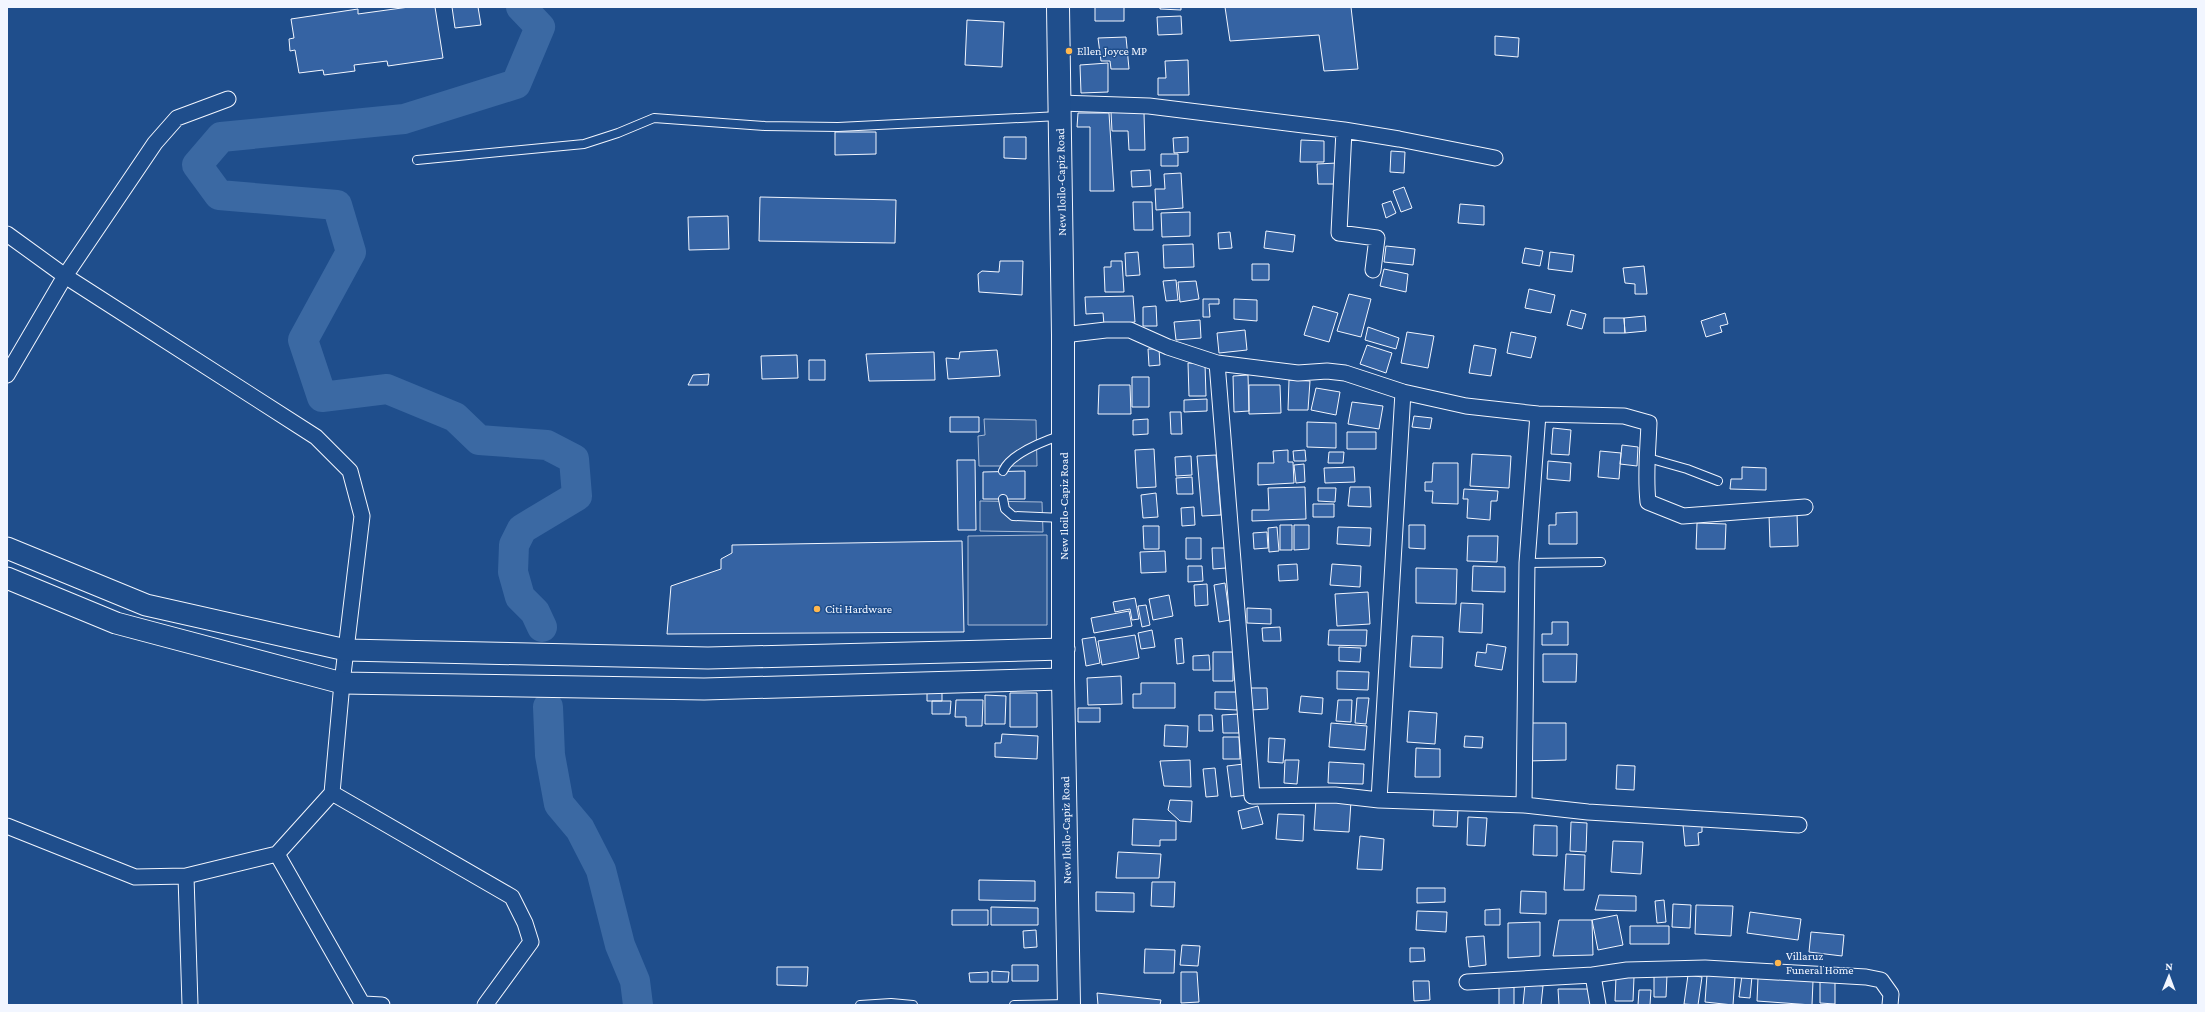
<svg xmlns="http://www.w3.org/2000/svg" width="2205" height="1012" viewBox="0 0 2205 1012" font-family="'Crimson Pro',serif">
<rect width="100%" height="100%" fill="#1f4e8c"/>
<path fill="#305b95" stroke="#a8bbd7" d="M 984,419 L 1036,420 L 1037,466 L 979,466 L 978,436 L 985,435 Z
M 980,501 L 1042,502 L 1043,532 L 980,531 Z
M 1047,535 L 1047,625 L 968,625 L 968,536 Z"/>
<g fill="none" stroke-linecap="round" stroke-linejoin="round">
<path stroke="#3b69a3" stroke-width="30" d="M 521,7 L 540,27 L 516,84 L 404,119 L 221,137 L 197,165 L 219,195 L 337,205 L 351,252 L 303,340 L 322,397 L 387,389 L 455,417 L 479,440 L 547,445 L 574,459 L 577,496 L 522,529 L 514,545 L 513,572 L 520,597 L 535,612 L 542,627
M 548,707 L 550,755 L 559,804 L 580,829 L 601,870 L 620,945 L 635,981 L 638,1005"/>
</g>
<path fill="#3563a3" stroke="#f2f6ff" d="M 409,7 L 435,7 L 443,58 L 388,66 L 387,61 L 354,65 L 355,71 L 324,75 L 323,70 L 299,73 L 295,50 L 290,51 L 289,39 L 294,38 L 291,19 L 358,9 L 358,14 Z
M 452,7 L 478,7 L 481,25 L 455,28 Z
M 1095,7 L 1124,7 L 1124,21 L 1095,21 Z
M 1160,7 L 1181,7 L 1181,10 L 1160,9 Z
M 1225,7 L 1351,7 L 1358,69 L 1324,71 L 1319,35 L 1230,41 Z
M 1181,16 L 1182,34 L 1158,35 L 1157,17 Z
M 967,20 L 1004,22 L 1002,67 L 965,65 Z
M 1495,36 L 1519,38 L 1518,57 L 1495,55 Z
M 1126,37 L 1129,69 L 1111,69 L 1110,61 L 1101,61 L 1098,38 Z
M 1188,60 L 1189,95 L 1158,95 L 1158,78 L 1166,78 L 1165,61 Z
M 1108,63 L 1108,92 L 1081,93 L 1080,65 Z
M 1111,112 L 1144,113 L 1145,150 L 1129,150 L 1128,131 L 1112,131 Z
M 1078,113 L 1109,113 L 1114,191 L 1090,191 L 1090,127 L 1077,127 Z
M 835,132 L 876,132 L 876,154 L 835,155 Z
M 1004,137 L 1026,137 L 1026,159 L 1004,158 Z
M 1188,137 L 1188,152 L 1174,153 L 1173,138 Z
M 1301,140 L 1324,141 L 1324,162 L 1300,162 Z
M 1391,151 L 1405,152 L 1404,173 L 1390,172 Z
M 1161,154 L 1178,154 L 1178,166 L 1161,166 Z
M 1337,163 L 1338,184 L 1318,184 L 1317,164 Z
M 1150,170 L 1151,186 L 1132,187 L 1131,171 Z
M 1181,173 L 1183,208 L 1156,210 L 1155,189 L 1165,189 L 1164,174 Z
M 1404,187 L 1412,208 L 1401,212 L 1393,191 Z
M 760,197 L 896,200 L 895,243 L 759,241 Z
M 1391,201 L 1396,213 L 1386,218 L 1382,204 Z
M 1133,202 L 1152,202 L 1153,230 L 1134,230 Z
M 1460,204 L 1484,206 L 1484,225 L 1458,223 Z
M 1190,212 L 1190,236 L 1162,237 L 1161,213 Z
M 728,216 L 729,249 L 689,250 L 688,217 Z
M 1266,231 L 1295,235 L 1293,252 L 1264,248 Z
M 1230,232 L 1232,248 L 1219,249 L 1218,233 Z
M 1193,244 L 1194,267 L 1164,268 L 1163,245 Z
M 1386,246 L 1415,249 L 1413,265 L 1384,262 Z
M 1525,248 L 1543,251 L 1540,266 L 1522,263 Z
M 1138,252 L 1140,275 L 1126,276 L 1125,253 Z
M 1550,252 L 1574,255 L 1572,272 L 1548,269 Z
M 1000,261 L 1023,261 L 1022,295 L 979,292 L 978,274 L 982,271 L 999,272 Z
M 1111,261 L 1122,261 L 1124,292 L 1105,292 L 1104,267 L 1111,267 Z
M 1252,264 L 1269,264 L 1269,280 L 1252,280 Z
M 1644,266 L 1647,294 L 1635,294 L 1635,284 L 1625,283 L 1623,268 Z
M 1384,269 L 1408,274 L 1406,292 L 1380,286 Z
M 1176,280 L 1178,300 L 1166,301 L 1163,281 Z
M 1196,281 L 1199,299 L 1180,302 L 1178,282 Z
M 1529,289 L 1555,295 L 1551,313 L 1525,308 Z
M 1349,294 L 1371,299 L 1361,337 L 1337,331 Z
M 1133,296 L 1135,322 L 1104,325 L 1103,313 L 1086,314 L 1085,297 Z
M 1203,299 L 1219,299 L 1219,304 L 1209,304 L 1210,317 L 1203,317 Z
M 1234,299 L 1257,300 L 1257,321 L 1234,319 Z
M 1156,306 L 1157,326 L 1143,326 L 1143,307 Z
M 1313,306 L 1338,313 L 1329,342 L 1304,335 Z
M 1571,310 L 1586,314 L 1582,329 L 1567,325 Z
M 1725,313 L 1728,324 L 1720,326 L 1722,332 L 1706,337 L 1701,321 Z
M 1645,316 L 1646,331 L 1625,333 L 1624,318 Z
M 1604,318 L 1624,318 L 1625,333 L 1604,333 Z
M 1200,320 L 1201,338 L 1176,340 L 1174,322 Z
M 1368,327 L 1399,338 L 1396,349 L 1365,340 Z
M 1245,330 L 1247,350 L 1219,353 L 1217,333 Z
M 1407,332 L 1434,336 L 1428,368 L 1401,363 Z
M 1511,332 L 1536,337 L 1531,358 L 1507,353 Z
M 1367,345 L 1392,353 L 1386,373 L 1360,364 Z
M 1474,345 L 1496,349 L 1491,376 L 1469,373 Z
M 1148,349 L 1159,349 L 1160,365 L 1149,366 Z
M 997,350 L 1000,376 L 948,379 L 946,358 L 959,359 L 960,352 Z
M 934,352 L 935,380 L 869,381 L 866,354 Z
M 797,355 L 798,378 L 762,379 L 761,356 Z
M 809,360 L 825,360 L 825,380 L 809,380 Z
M 1188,363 L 1205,364 L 1206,396 L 1189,396 Z
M 709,374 L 708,385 L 688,385 L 693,375 Z
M 1248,375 L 1249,411 L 1234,412 L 1233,376 Z
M 1132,377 L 1149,377 L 1149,407 L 1132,407 Z
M 1289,380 L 1310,381 L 1308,410 L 1288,410 Z
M 1099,385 L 1130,385 L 1131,414 L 1098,414 Z
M 1249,385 L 1280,385 L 1281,413 L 1249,414 Z
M 1316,388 L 1340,392 L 1336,415 L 1311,410 Z
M 1207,399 L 1207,411 L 1184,412 L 1184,400 Z
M 1352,402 L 1383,406 L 1379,429 L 1348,424 Z
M 1170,412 L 1181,412 L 1182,434 L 1171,434 Z
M 1414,416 L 1432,418 L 1430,429 L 1412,427 Z
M 950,417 L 979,417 L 979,432 L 950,432 Z
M 1148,419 L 1148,434 L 1133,435 L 1133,420 Z
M 1307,422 L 1336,423 L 1336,448 L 1307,447 Z
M 1553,428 L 1571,430 L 1569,455 L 1551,454 Z
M 1347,432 L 1376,432 L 1376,449 L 1347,449 Z
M 1622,445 L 1638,447 L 1637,466 L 1620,464 Z
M 1154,449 L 1156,487 L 1137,488 L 1135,450 Z
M 1288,450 L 1288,462 L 1293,462 L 1294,483 L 1258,485 L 1258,463 L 1274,463 L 1273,451 Z
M 1305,450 L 1306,461 L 1294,461 L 1293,451 Z
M 1600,451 L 1621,453 L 1619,479 L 1598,477 Z
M 1329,452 L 1344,452 L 1343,463 L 1328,463 Z
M 1472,454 L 1511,456 L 1509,488 L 1470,486 Z
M 1216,455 L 1221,515 L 1202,516 L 1197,456 Z
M 1191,456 L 1192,475 L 1176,476 L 1175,457 Z
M 957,460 L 975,460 L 976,530 L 958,530 Z
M 1548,461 L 1571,463 L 1570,481 L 1547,479 Z
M 1433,463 L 1458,463 L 1458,504 L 1432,503 L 1433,491 L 1425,491 L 1425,482 L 1432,482 Z
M 1304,464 L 1305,482 L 1296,483 L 1294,465 Z
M 1354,467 L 1355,482 L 1325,483 L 1324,468 Z
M 1742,467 L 1766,468 L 1766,490 L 1730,489 L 1731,479 L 1742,479 Z
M 1025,471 L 1025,499 L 983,499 L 983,472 Z
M 1192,477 L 1193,494 L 1177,494 L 1176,478 Z
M 1305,487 L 1306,519 L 1252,521 L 1252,510 L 1269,510 L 1268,488 Z
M 1350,487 L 1370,487 L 1371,507 L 1348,506 Z
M 1318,488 L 1336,488 L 1335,502 L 1318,501 Z
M 1464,489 L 1498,491 L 1497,501 L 1491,501 L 1490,520 L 1467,518 L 1468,499 L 1463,499 Z
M 1156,493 L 1158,517 L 1143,518 L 1141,495 Z
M 1313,504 L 1334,504 L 1334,517 L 1313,517 Z
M 1194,507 L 1195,525 L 1182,526 L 1181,508 Z
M 1577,512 L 1577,544 L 1549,544 L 1549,525 L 1556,525 L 1556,513 Z
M 1797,513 L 1798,546 L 1770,547 L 1769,514 Z
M 1697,523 L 1726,524 L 1725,549 L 1696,549 Z
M 1280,525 L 1292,525 L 1292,550 L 1280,550 Z
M 1294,525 L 1309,525 L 1309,549 L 1294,550 Z
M 1409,525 L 1425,525 L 1425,549 L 1409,548 Z
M 1143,526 L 1159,526 L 1159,549 L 1144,549 Z
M 1277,527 L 1279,551 L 1269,552 L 1268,528 Z
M 1338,527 L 1371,528 L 1370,546 L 1337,544 Z
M 1267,532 L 1268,548 L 1254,549 L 1253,533 Z
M 1468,536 L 1498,536 L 1497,562 L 1467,561 Z
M 1186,538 L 1201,538 L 1201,559 L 1186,559 Z
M 962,541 L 964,632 L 667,634 L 671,586 L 721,569 L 721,559 L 732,553 L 732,545 Z
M 1212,548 L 1225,548 L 1226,568 L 1213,569 Z
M 1165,551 L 1166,572 L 1141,573 L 1140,552 Z
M 1297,564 L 1298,580 L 1279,581 L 1278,565 Z
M 1332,564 L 1361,566 L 1360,587 L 1330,585 Z
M 1188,566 L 1202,566 L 1203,581 L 1188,582 Z
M 1473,566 L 1505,567 L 1505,592 L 1472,591 Z
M 1416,568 L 1457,569 L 1456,604 L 1416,603 Z
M 1225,583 L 1230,620 L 1219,622 L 1214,585 Z
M 1207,584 L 1208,605 L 1195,606 L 1194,585 Z
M 1368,592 L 1370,624 L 1337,626 L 1335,594 Z
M 1169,595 L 1173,616 L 1153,620 L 1149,599 Z
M 1135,598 L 1139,619 L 1132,620 L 1130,609 L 1115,612 L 1113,602 Z
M 1461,603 L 1483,604 L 1482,633 L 1459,632 Z
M 1146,605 L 1150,625 L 1142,627 L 1138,606 Z
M 1247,608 L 1271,609 L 1271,624 L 1247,623 Z
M 1129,611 L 1132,626 L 1094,633 L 1091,618 Z
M 1552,622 L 1568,622 L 1568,645 L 1542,645 L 1542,634 L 1552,634 Z
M 1280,627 L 1281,641 L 1263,641 L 1262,628 Z
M 1152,630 L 1155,647 L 1141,649 L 1138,633 Z
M 1329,630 L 1367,630 L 1366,646 L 1328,645 Z
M 1135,635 L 1139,658 L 1102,665 L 1098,641 Z
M 1412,636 L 1443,637 L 1442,668 L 1410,667 Z
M 1095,637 L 1100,663 L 1086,666 L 1082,639 Z
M 1182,638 L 1184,663 L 1177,664 L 1175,639 Z
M 1487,644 L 1506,647 L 1502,670 L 1475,666 L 1477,652 L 1486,653 Z
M 1339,647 L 1361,648 L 1360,662 L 1339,661 Z
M 1213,652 L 1233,652 L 1233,681 L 1213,681 Z
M 1543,654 L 1577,654 L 1576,682 L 1543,682 Z
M 1209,655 L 1210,670 L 1193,670 L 1193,656 Z
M 1337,671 L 1369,672 L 1368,690 L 1337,689 Z
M 1121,676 L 1122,704 L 1088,705 L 1087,678 Z
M 1141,683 L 1175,683 L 1175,708 L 1133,708 L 1133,694 L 1141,694 Z
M 1249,688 L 1267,688 L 1268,709 L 1250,710 Z
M 927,690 L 942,690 L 942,701 L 927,701 Z
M 1215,692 L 1238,692 L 1237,710 L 1215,709 Z
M 1010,693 L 1037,693 L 1037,727 L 1010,727 Z
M 985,695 L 1006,696 L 1005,724 L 985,724 Z
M 1301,696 L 1323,698 L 1322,714 L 1299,712 Z
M 1357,698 L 1369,698 L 1366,724 L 1355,723 Z
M 956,700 L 983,700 L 982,726 L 966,726 L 966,717 L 955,717 Z
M 1338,700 L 1352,700 L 1351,722 L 1336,721 Z
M 932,701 L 951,701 L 950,714 L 932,714 Z
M 1078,708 L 1100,708 L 1100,722 L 1078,722 Z
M 1409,711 L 1437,713 L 1435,744 L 1407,742 Z
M 1239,714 L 1239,733 L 1223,733 L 1222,715 Z
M 1199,715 L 1212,715 L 1213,731 L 1199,731 Z
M 1331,723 L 1367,726 L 1365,750 L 1329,747 Z
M 1531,723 L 1566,723 L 1566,760 L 1527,761 Z
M 1165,725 L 1188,726 L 1187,747 L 1164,746 Z
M 1002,734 L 1038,736 L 1037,759 L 995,757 L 995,743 L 1001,743 Z
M 1465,736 L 1483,737 L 1482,748 L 1464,747 Z
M 1223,737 L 1239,737 L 1240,759 L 1223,759 Z
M 1269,738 L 1285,739 L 1283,763 L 1268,762 Z
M 1416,748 L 1440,749 L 1440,777 L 1415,777 Z
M 1190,760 L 1191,787 L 1164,786 L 1160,761 Z
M 1285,760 L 1299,760 L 1297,784 L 1284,783 Z
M 1329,762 L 1364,764 L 1363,784 L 1328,783 Z
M 1244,764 L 1248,795 L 1231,797 L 1227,766 Z
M 1617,765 L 1635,766 L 1634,790 L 1616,789 Z
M 1215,768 L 1218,796 L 1206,797 L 1203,769 Z
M 1316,799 L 1351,801 L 1349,832 L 1314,830 Z
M 1170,800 L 1192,801 L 1191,822 L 1180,821 L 1168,810 Z
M 1258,806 L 1263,824 L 1242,829 L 1238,811 Z
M 1434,808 L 1458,809 L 1457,827 L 1433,826 Z
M 1278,814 L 1304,815 L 1303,841 L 1276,839 Z
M 1468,817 L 1487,818 L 1485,846 L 1467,845 Z
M 1133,819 L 1176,821 L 1176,840 L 1160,840 L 1160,846 L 1132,845 Z
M 1571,822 L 1587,823 L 1586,852 L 1570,851 Z
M 1702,823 L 1702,832 L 1698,833 L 1699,845 L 1685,846 L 1683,825 Z
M 1534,825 L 1557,826 L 1557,856 L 1533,855 Z
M 1360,836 L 1384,839 L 1382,870 L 1357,869 Z
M 1613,841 L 1643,842 L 1641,874 L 1611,872 Z
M 1118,852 L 1161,854 L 1159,878 L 1116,878 Z
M 1566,854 L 1585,855 L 1584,890 L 1564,890 Z
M 979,880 L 1035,881 L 1035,901 L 979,900 Z
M 1152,882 L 1175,882 L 1174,907 L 1151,906 Z
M 1417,888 L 1445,888 L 1445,902 L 1417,903 Z
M 1521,891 L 1546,892 L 1546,914 L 1520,913 Z
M 1096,892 L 1134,893 L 1134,912 L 1096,911 Z
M 1599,895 L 1636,896 L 1636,911 L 1595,910 Z
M 1664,900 L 1666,922 L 1657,923 L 1655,901 Z
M 1673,904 L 1691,905 L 1690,928 L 1672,927 Z
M 1696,905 L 1733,906 L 1731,936 L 1695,934 Z
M 991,907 L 1038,908 L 1038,925 L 991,925 Z
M 1500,909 L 1500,925 L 1485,925 L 1485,910 Z
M 952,910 L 988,910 L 988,925 L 952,925 Z
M 1417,911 L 1447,912 L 1446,932 L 1416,930 Z
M 1750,912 L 1801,919 L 1798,940 L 1747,933 Z
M 1617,915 L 1623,945 L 1598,950 L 1592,920 Z
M 1559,920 L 1592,920 L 1593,955 L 1553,956 Z
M 1540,922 L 1540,956 L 1508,958 L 1508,923 Z
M 1630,926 L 1669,926 L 1669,944 L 1630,944 Z
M 1036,930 L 1037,947 L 1024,948 L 1023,931 Z
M 1811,932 L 1844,935 L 1842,956 L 1809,952 Z
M 1484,936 L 1486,965 L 1469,967 L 1466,937 Z
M 1182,945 L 1200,946 L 1198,966 L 1180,965 Z
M 1410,948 L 1424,948 L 1425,961 L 1410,962 Z
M 1145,949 L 1175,950 L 1174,973 L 1144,973 Z
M 1012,965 L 1038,965 L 1038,981 L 1012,981 Z
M 777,967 L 808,967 L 807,986 L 777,985 Z
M 992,971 L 1009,972 L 1008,982 L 992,982 Z
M 988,972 L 988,982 L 970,982 L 969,973 Z
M 1181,972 L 1197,972 L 1199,1002 L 1181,1003 Z
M 1654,975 L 1667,975 L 1666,997 L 1654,997 Z
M 1688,975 L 1702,977 L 1698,1005 L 1684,1004 Z
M 1707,975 L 1735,977 L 1733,1005 L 1705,1002 Z
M 1742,975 L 1752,976 L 1750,998 L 1739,997 Z
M 1616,977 L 1634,977 L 1633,1001 L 1615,1001 Z
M 1758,978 L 1813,981 L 1812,1005 L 1757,1001 Z
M 1413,981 L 1429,981 L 1430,1000 L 1414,1001 Z
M 1820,981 L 1835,981 L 1835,1004 L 1820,1003 Z
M 1499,984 L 1514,984 L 1514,1005 L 1499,1005 Z
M 1525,984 L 1543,986 L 1541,1005 L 1523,1005 Z
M 1558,989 L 1591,989 L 1592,1005 L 1559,1005 Z
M 1639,990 L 1651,990 L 1650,1005 L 1638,1005 Z
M 1097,993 L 1161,1000 L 1160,1005 L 1098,1005 Z"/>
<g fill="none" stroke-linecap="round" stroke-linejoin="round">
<g stroke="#f2f6ff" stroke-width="10">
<path id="lane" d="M 417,160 L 584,144 L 618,133 L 654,118 L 765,126 L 838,127 L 1059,116
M 1648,458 L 1687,469 L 1718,481
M 1003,471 C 1011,453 1044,441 1062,435
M 1003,499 L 1005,509 L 1013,516 L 1063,518
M 1527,563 L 1601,562
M 860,1005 L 891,1003 L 913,1005
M 1014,1005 L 1068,1004"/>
</g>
<g stroke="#f2f6ff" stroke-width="17">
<path id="street" d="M 1060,103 L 1149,106 L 1344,130 L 1399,139 L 1495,158
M 1344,130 L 1339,233 L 1377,238 L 1373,270
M 7,234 L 65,276 L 316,437 L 350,471 L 362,516 L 342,683 L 332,793 L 277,854 L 186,876 L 135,877 L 7,826
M 1063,335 L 1106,330 L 1130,330 L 1168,347 L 1217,363 L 1298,373 L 1327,371 L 1345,373 L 1403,392 L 1466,406 L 1538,414 L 1624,416 L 1649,423 C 1648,450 1645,475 1648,502 L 1683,516 L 1805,507
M 1217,363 L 1252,796 L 1335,795 L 1379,800 L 1524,805 L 1588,812 L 1799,825
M 7,375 L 65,276 L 155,143 L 177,118 L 228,99
M 332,793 L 512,897 L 525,923 L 531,942 L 485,1005
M 1379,800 L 1403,392
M 1524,805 L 1527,563 L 1538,414
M 277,854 L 363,1005
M 186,876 L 190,1005
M 1593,975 L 1598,1005
M 1467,982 L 1593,975 L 1627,970 L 1705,968 L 1866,977 L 1881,980 L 1891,994 L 1890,1005
M 364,1004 L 382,1005"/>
</g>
<g stroke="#f2f6ff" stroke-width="23">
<path id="secondary" d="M 7,548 L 146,605 L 346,650 L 708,658 L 1064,649
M 7,578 L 116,623 L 342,683 L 704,689 L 1063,679"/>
</g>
<g stroke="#f2f6ff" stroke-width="24">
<path id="highway" d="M 1058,7 L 1063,335 L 1063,679 L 1069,1005"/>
</g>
<use href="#lane" stroke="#1f4e8c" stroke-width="8"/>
<use href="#street" stroke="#1f4e8c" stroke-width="15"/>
<use href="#secondary" stroke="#1f4e8c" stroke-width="21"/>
<use href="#highway" stroke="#1f4e8c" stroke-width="22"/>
</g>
<g fill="#ffb74d" stroke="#1f4e8c" stroke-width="1.5">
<circle cx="1069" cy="51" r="4"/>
<circle cx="817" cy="609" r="4"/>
<circle cx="1778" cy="963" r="4"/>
</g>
<g text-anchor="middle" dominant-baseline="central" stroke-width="3" stroke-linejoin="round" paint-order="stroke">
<g font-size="12" fill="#f2f6ff" stroke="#1f4e8c" text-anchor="start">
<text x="1077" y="51">Ellen Joyce MP</text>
<text x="825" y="609">Citi Hardware</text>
<text x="1786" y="956">Villaruz<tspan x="1786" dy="14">Funeral Home</tspan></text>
</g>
<g font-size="12" fill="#f2f6ff" stroke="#1f4e8c">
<text transform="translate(1061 182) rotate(-91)">New Iloilo-Capiz Road</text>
<text transform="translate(1064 506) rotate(-90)">New Iloilo-Capiz Road</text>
<text transform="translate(1066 830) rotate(-91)">New Iloilo-Capiz Road</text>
</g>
</g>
<rect width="2205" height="1012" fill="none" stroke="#f2f6ff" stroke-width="16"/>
<g transform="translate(2169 976) rotate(1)" stroke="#1f4e8c" stroke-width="3" paint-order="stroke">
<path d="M0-3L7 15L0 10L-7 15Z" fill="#f2f6ff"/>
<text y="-6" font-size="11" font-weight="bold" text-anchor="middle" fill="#f2f6ff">N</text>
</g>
</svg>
